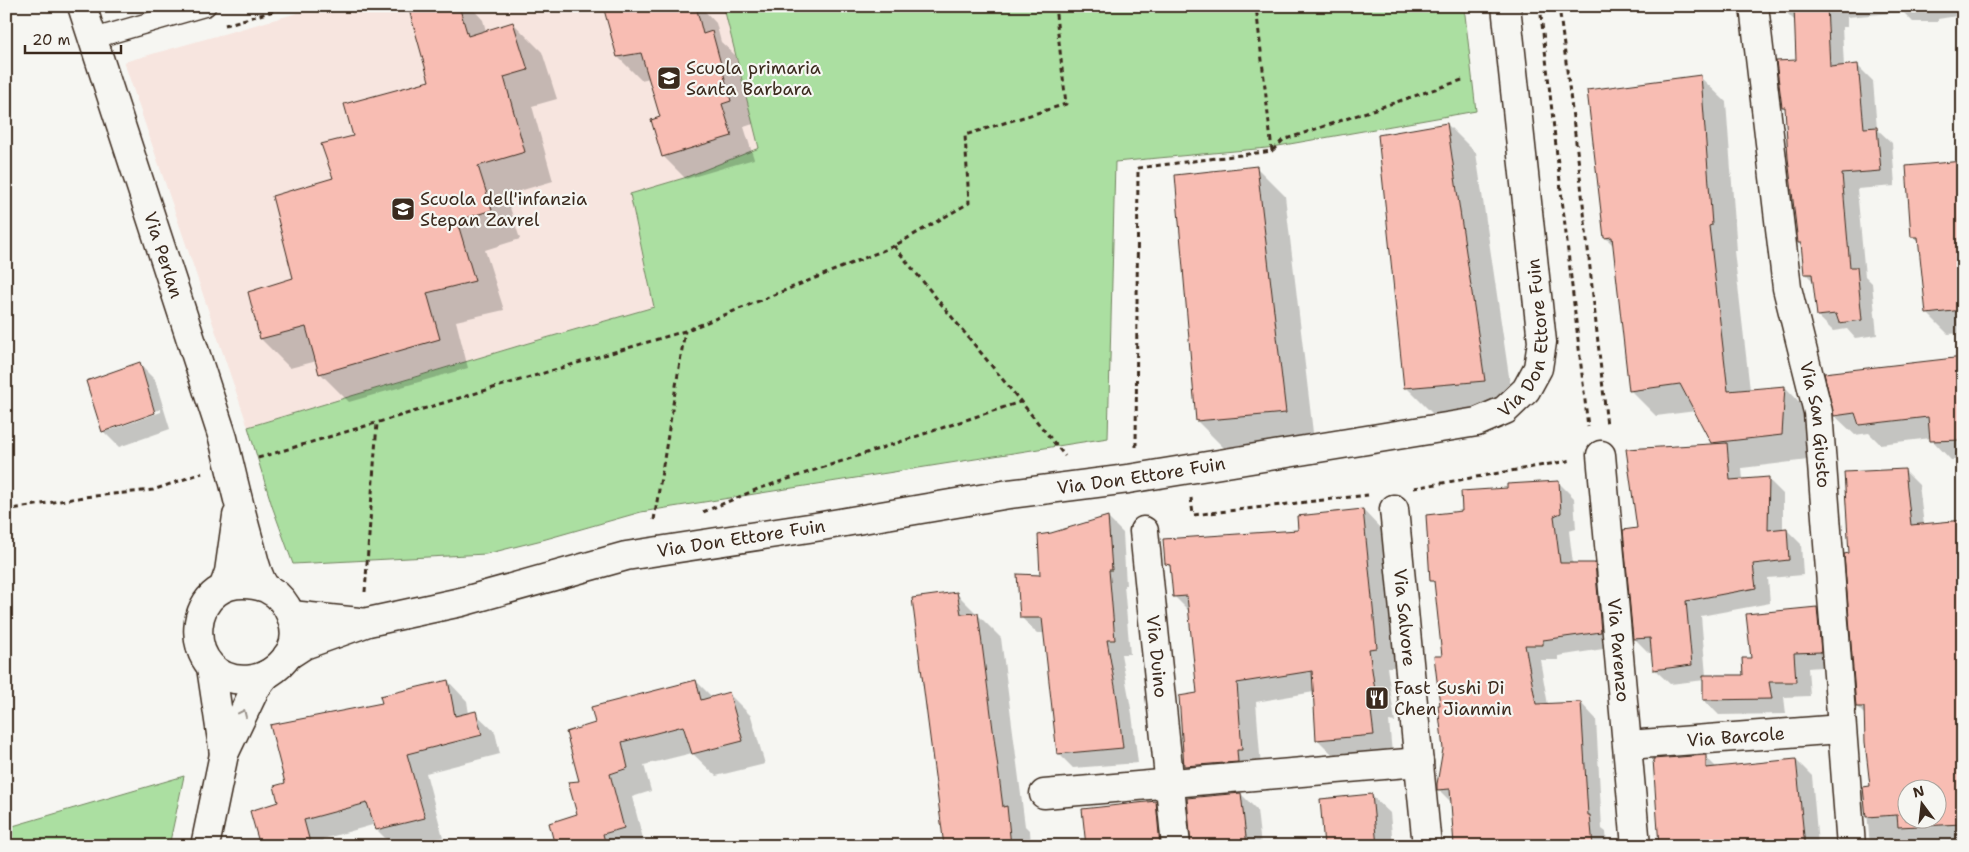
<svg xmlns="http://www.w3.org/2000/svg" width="1969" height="852" viewBox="0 0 1969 852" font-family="'Shantell Sans',sans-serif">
<rect width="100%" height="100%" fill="#f6f6f2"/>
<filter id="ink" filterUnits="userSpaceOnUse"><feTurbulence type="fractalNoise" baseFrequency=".02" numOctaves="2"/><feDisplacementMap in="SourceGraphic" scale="10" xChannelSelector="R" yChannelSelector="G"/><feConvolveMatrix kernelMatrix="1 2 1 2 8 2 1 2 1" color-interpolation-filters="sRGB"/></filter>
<g filter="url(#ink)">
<path fill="#f7e5df" d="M 322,6 L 726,6 L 724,8 L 759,148 L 684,178 L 630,194 L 654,307 L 525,344 L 248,427 L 124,62 Z"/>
<path fill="#abdfa1" stroke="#738460" d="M 726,6 L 1464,6 L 1476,111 L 1267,148 L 1115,162 L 1108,438 L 641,512 L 546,539 L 486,554 L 293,564 L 272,506 L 248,427 L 525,344 L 654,307 L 630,194 L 684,178 L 759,148 L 724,8 Z
M 184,776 L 169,846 L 6,846 L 6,828 Z"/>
<path fill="#0003" fill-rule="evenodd" d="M 409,6 L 470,6 L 483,20 L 486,31 L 513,23 L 542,52 L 557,99 L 532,106 L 553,181 L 506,195 L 520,239 L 485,250 L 504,310 L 456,321 L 468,368 L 349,402 L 320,373 L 317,361 L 290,368 L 261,339 L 294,279 L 335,179 L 355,137 L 430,82 Z
M 604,6 L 700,6 L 716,23 L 721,42 L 735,55 L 753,124 L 744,127 L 754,159 L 686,179 L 663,156 L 662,118 L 650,78 L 641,80 L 618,57 Z
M 1780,6 L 1963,6 L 1963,15 L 1938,19 L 1938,22 L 1913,22 L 1903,12 L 1847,17 L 1847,27 L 1842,27 L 1844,67 L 1858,66 L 1873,81 L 1877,129 L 1892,143 L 1895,186 L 1857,189 L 1865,276 L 1872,283 L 1877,335 L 1855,338 L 1847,329 L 1833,331 L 1818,316 L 1814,282 L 1806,274 L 1803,247 L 1799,243 L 1786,110 L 1783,107 L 1797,61 L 1796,22 Z
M 1700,77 L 1726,102 L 1737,251 L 1734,251 L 1750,390 L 1785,387 L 1810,413 L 1808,460 L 1742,468 L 1743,480 L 1768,479 L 1783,494 L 1783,530 L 1786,529 L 1801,544 L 1803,575 L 1768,578 L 1770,603 L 1701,616 L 1706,676 L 1745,676 L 1752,659 L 1817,608 L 1832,623 L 1835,666 L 1808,668 L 1810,696 L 1784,697 L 1786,714 L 1719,715 L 1704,700 L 1705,680 L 1670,684 L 1654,669 L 1653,653 L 1649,653 L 1634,638 L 1639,529 L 1715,445 L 1696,411 L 1656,416 L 1631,391 L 1614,246 L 1605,237 Z
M 1447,124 L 1476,153 L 1514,410 L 1435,416 L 1406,387 Z
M 1963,162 L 1963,333 L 1948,334 L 1927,313 L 1920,244 L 1913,237 Z
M 1256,167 L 1285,196 L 1314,441 L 1226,450 L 1197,421 Z
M 1963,358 L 1963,460 L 1951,460 L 1932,440 L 1931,438 L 1880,444 L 1869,433 L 1855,435 L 1835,416 Z
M 139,364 L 155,380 L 170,429 L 119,447 L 103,431 ZM 161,409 L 161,412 L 111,430 L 111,427 Z
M 1904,470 L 1919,485 L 1924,525 L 1963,521 L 1963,846 L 1870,846 L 1865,788 L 1871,787 L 1865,715 L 1857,707 L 1851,554 ZM 1906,790 L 1936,790 L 1936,820 L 1906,820 Z
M 1558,482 L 1574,498 L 1576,529 L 1569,531 L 1573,564 L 1594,565 L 1610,580 L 1616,647 L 1558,656 L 1558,660 L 1540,660 L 1548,705 L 1581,703 L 1596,719 L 1602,829 L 1606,832 L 1607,846 L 1455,846 L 1452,803 L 1439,790 L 1444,749 L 1442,706 L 1443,657 L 1435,584 L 1432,581 L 1463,512 L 1509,490 Z
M 1363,510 L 1381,529 L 1395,667 L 1387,667 L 1395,722 L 1389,721 L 1392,753 L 1336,758 L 1317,739 L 1314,692 L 1256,702 L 1261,768 L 1204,785 L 1185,766 L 1198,695 L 1190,612 L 1174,596 L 1172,569 L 1166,563 L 1299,531 Z
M 1108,518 L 1123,533 L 1126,585 L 1124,585 L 1130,654 L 1121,654 L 1132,714 L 1138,763 L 1073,768 L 1058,753 L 1045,633 L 1037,633 L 1022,618 L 1041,576 L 1051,534 Z
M 957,594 L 1001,638 L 1025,826 L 1030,831 L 1031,846 L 945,846 Z
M 448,681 L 467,701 L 469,714 L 475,713 L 495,732 L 500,754 L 426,773 L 443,837 L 409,846 L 393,846 L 377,830 L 376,824 L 323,839 L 325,846 L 261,846 L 287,783 L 383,704 Z
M 696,681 L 713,698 L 728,693 L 751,716 L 765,764 L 716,776 L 692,753 L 644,765 L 651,791 L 632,797 L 645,846 L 556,846 L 578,815 L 581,782 L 597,724 Z
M 1705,756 L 1717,768 L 1796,760 L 1812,776 L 1818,844 L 1820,846 L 1653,846 L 1652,838 L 1659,838 Z
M 1241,794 L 1257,810 L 1261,846 L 1193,846 Z
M 1371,795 L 1390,813 L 1393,846 L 1325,846 Z
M 1155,802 L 1171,818 L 1174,846 L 1087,846 Z"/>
<path fill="#f8bdb3" stroke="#3b2a1e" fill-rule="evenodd" d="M 408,6 L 459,6 L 468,36 L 513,22 L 528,70 L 504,77 L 525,152 L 478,166 L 492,210 L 457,221 L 475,281 L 427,293 L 440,339 L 319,374 L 306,327 L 260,339 L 248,292 L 293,278 L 272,196 L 333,178 L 321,144 L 353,136 L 344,104 L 429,81 Z
M 603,6 L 696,6 L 703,34 L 712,31 L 731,101 L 722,104 L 732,136 L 662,157 L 651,120 L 660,117 L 641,53 L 617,57 Z
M 1794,6 L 1827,6 L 1830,67 L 1858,64 L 1864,128 L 1877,127 L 1881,171 L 1842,174 L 1850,267 L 1857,267 L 1862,320 L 1839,323 L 1836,314 L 1817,316 L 1812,274 L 1804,274 L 1801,243 L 1798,243 L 1788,158 L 1785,107 L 1782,107 L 1776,61 L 1796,60 Z
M 1701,75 L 1712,225 L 1709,226 L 1728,391 L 1785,386 L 1782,435 L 1711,443 L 1680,384 L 1629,391 L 1612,237 L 1604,238 L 1587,90 Z
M 1447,123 L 1485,381 L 1404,388 L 1378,135 Z
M 1963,161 L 1963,310 L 1926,314 L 1918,237 L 1911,237 L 1906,166 Z
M 1257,166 L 1286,413 L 1196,421 L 1175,175 Z
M 1963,357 L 1963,440 L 1930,441 L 1928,417 L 1859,425 L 1855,413 L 1834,416 L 1824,373 Z
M 140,362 L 155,413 L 102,432 L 86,381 Z
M 1727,443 L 1730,480 L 1769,477 L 1768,530 L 1787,528 L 1789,560 L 1753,564 L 1756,588 L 1686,601 L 1692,665 L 1653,670 L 1650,638 L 1633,639 L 1623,530 L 1637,528 L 1626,449 Z
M 1905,469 L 1911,525 L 1963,520 L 1963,824 L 1898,827 L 1897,815 L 1866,817 L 1863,787 L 1870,786 L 1865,742 L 1864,707 L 1856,707 L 1844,554 L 1849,553 L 1844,472 ZM 1906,790 L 1936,790 L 1936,820 L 1906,820 Z
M 1559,481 L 1561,513 L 1554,516 L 1560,563 L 1595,563 L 1601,632 L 1543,640 L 1543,645 L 1525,645 L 1536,704 L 1581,702 L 1588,815 L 1590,815 L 1593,846 L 1454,846 L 1450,789 L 1437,790 L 1437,784 L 1443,749 L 1438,705 L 1440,705 L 1434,656 L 1442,656 L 1434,581 L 1430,581 L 1426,515 L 1462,511 L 1461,491 L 1507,488 L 1507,484 Z
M 1363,509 L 1377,648 L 1369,649 L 1377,704 L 1370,703 L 1374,735 L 1316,740 L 1312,671 L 1237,683 L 1242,750 L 1237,750 L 1238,762 L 1184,766 L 1179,696 L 1197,693 L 1187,596 L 1173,597 L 1170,565 L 1165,564 L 1163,539 L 1298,530 L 1297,516 Z
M 1108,516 L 1112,570 L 1109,570 L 1115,640 L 1107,640 L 1117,698 L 1123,748 L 1057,754 L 1042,618 L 1020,618 L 1017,574 L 1040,575 L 1038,535 L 1051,533 Z
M 957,592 L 961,614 L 978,613 L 1003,807 L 1007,806 L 1011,846 L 944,846 L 912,598 Z
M 1817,607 L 1821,652 L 1794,653 L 1796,682 L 1769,682 L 1772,699 L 1703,700 L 1703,675 L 1743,675 L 1742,658 L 1751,658 L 1746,614 Z
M 448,680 L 455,716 L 476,711 L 482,735 L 407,754 L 425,818 L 376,830 L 367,803 L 304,820 L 311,846 L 260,846 L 250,811 L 278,802 L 274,786 L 285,783 L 270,725 L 382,703 L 380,696 Z
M 696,680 L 701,700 L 729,692 L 743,741 L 692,754 L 683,726 L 622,742 L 628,768 L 610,774 L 624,828 L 603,834 L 606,846 L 555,846 L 549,823 L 577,814 L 568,782 L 579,781 L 566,732 L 595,723 L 591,707 Z
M 1706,755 L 1706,768 L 1796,759 L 1805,846 L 1659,846 L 1653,759 Z
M 1241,793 L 1247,846 L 1191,846 L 1187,798 Z
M 1372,794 L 1377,846 L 1324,846 L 1320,799 Z
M 1156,801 L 1160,846 L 1086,846 L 1082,809 Z"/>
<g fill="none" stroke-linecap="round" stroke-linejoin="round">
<g stroke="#3b2a1e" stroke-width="22">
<path id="lane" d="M 92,39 L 206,6"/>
</g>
<g stroke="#3b2a1e" stroke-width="31">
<g id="street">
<path id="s1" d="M 82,6 L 223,438 C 232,475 240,511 251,548 C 254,560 257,576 265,587 C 268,590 274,592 277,595 C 291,608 300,633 291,650 C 284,664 268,677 253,679 C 177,691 179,560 266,588"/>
<path id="s2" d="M 1754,6 L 1787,288 L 1818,412 L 1851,846"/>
<path id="s3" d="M 1601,455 L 1636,846"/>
<path id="s4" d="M 1394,509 L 1427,846"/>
<path id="s5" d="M 1144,531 L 1176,846"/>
<path d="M 224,586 L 229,572 L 237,516"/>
<path d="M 291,615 L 359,622"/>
<path id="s6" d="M 287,656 L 304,645 L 368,622 L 461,602 L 626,556 L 822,526 L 1009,494 L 1128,479 L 1477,422 L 1505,410 L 1526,390 L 1538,368 L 1542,342 L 1506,6"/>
<path d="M 211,667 L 224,754"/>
<path id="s7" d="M 1628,745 L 1841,729"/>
<path d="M 1044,794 L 1419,762"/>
<path d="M 205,846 L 224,754 L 255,689 L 266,675"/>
</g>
</g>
<path stroke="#3b2a1e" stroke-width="3" stroke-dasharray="5 4" stroke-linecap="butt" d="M 1540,6 L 1588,427
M 1559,6 L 1579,166 L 1607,426
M 225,25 L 291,6
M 1273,150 L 1283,140 L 1465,79
M 894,246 L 1065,456
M 1136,447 L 1138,168 L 1272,151 L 1256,6
M 258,458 L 685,331 L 894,246 L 969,203 L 965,135 L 1066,104 L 1055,6
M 1414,488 L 1573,460
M 1191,498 L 1193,515 L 1368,495
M 6,510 L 84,497 L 153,490 L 202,473
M 703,512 L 758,489 L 1020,402
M 654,520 L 685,331
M 365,592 L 377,423"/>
<use href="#lane" stroke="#f6f6f2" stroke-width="19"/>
<use href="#street" stroke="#f6f6f2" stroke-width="28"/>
</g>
<defs><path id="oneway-chevron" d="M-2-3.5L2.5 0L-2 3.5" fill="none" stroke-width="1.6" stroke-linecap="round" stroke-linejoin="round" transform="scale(1.25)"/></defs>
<use stroke="#989088" href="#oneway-chevron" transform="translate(243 713) rotate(-65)"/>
</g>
<defs>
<g id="school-square" transform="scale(1.25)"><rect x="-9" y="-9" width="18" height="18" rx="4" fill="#3b2a1e" stroke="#f6f6f2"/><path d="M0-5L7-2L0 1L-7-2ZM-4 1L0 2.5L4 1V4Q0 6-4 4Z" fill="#fff"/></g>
<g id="restaurant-square" transform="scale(1.25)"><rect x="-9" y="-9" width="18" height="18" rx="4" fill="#3b2a1e" stroke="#f6f6f2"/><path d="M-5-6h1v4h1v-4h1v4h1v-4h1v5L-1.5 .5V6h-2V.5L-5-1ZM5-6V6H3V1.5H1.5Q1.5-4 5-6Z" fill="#fff"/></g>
</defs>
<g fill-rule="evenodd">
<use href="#school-square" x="669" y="78"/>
<use href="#school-square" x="403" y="209"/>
<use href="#restaurant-square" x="1377" y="698"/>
</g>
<g text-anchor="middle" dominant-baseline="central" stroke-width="4.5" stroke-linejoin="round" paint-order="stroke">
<g font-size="18" fill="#3b2a1e" stroke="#f6f6f2" text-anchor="start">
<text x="686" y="68">Scuola primaria<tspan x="686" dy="21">Santa Barbara</tspan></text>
<text x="420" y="199">Scuola dell'infanzia<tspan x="420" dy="21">Stepan Zavrel</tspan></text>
<text x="1394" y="688">Fast Sushi Di<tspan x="1394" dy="21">Chen Jianmin</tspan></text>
</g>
<g font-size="18" fill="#3b2a1e" stroke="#f6f6f2">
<text stroke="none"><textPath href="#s1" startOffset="262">Via Perlan</textPath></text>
<text stroke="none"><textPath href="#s6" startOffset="1326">Via Don Ettore Fuin</textPath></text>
<text stroke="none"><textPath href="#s2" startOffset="424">Via San Giusto</textPath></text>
<text stroke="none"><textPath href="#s6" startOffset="876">Via Don Ettore Fuin</textPath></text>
<text stroke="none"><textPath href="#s6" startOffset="471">Via Don Ettore Fuin</textPath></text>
<text stroke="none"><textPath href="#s4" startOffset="109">Via Salvore</textPath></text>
<text stroke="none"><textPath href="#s3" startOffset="196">Via Parenzo</textPath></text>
<text stroke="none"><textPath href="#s5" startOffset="126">Via Duino</textPath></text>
<text stroke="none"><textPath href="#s7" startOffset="108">Via Barcole</textPath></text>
</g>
</g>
<rect width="1969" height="852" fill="none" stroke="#f6f6f2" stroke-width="25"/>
<rect x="12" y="12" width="1944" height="827" fill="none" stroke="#3b2a1e" stroke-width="2" filter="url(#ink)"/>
<g transform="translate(1922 804) rotate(345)"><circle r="24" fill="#f6f6f2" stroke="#aba49d"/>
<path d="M0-4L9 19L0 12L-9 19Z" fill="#3b2a1e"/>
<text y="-8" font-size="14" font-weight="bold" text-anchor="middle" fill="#3b2a1e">N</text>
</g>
<path d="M25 45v8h96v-8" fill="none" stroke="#3b2a1e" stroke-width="2.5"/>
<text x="32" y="45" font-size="15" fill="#3b2a1e" stroke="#f6f6f2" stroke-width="4" paint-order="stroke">20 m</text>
</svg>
